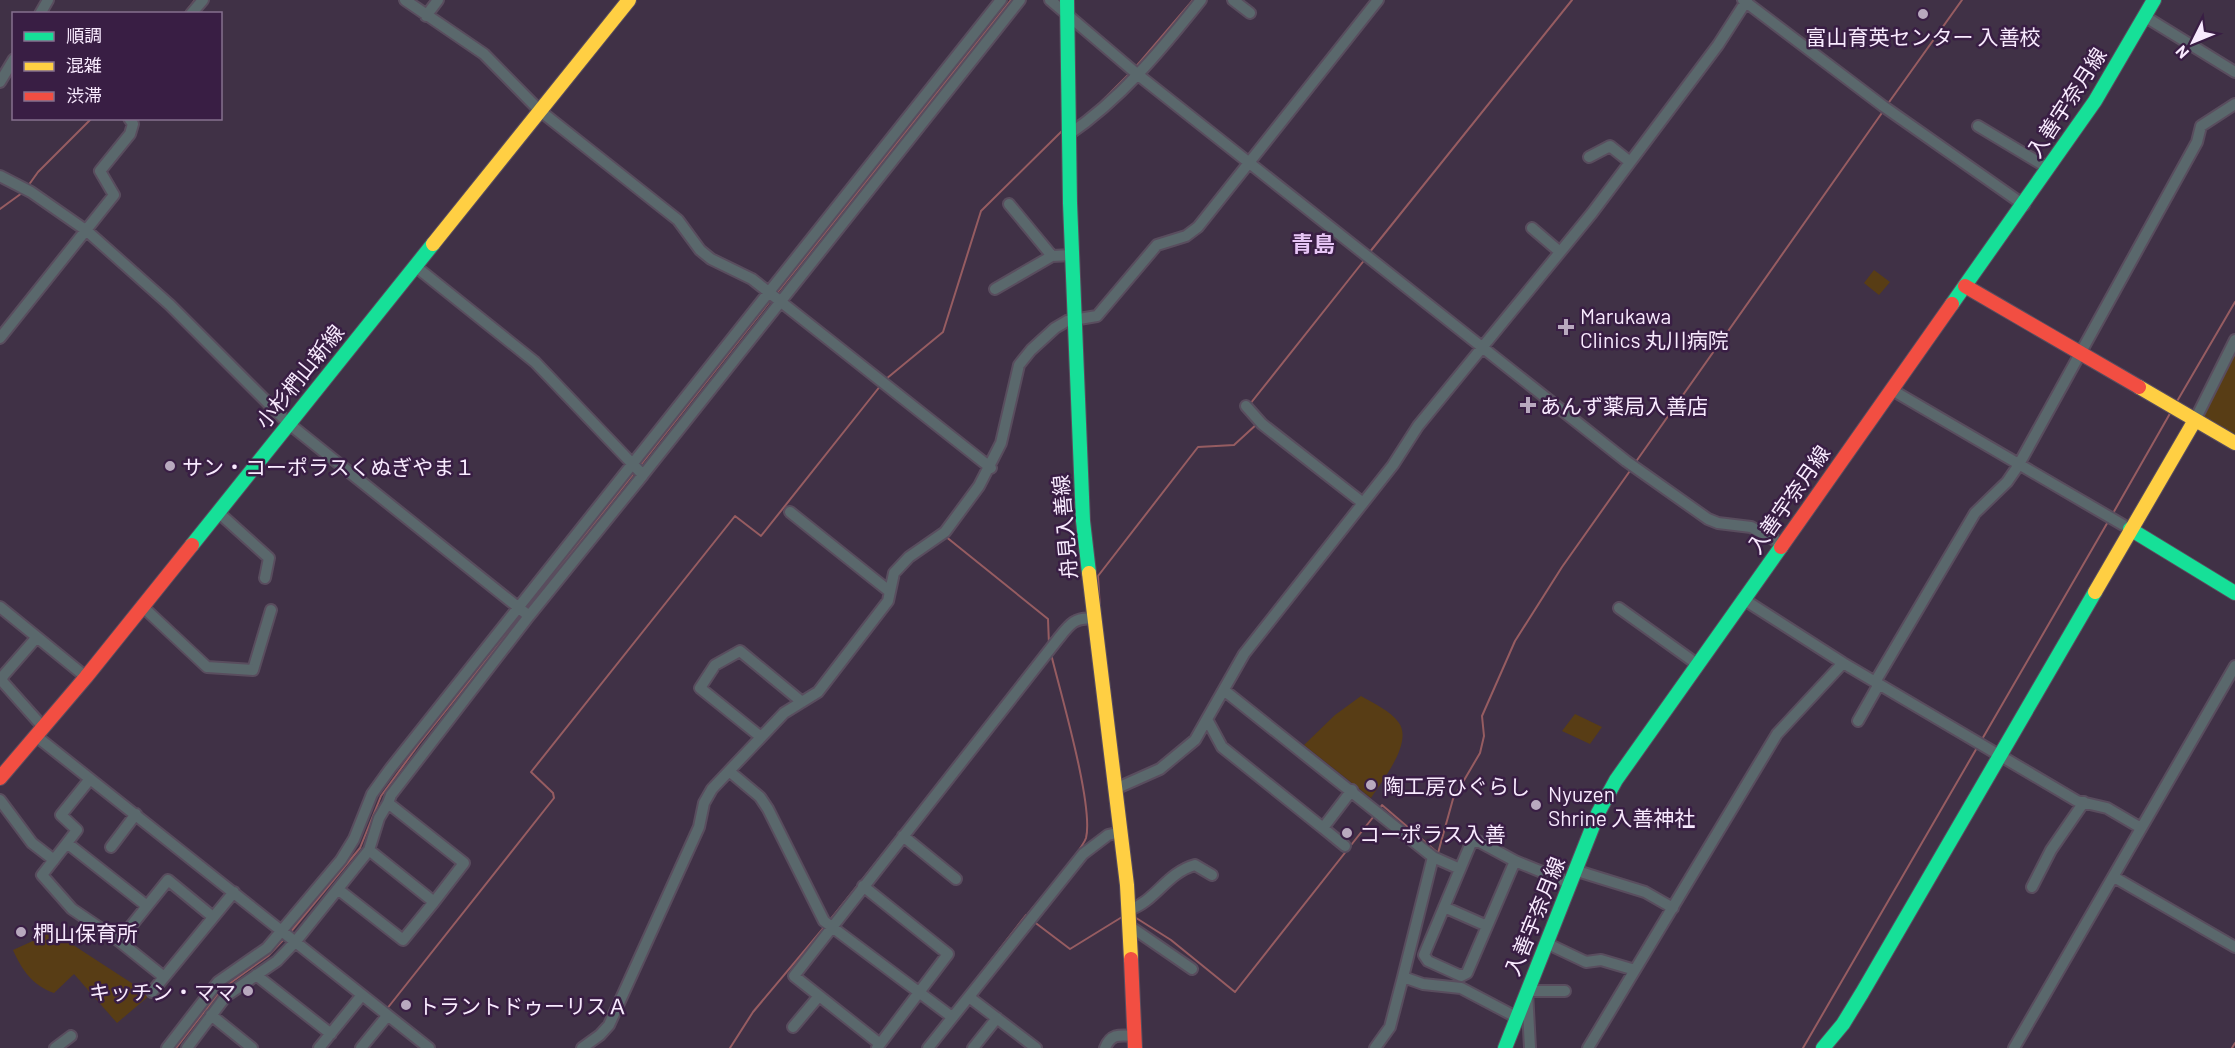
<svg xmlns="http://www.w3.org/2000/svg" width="2235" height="1048" viewBox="0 0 2235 1048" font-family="Barlow,'Noto Sans JP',sans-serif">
<rect width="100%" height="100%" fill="#403146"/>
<path fill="#583d15" d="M 1874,270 L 1890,282 L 1879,295 L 1864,283 Z
M 2235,350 L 2235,438 L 2206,421 L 2204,416 Z
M 1361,696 C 1373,703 1391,711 1399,723 C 1413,743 1382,781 1371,798 L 1304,745 L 1335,715 Z
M 1575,714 L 1602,727 L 1590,744 L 1562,731 Z
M 47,928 L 150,995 L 117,1023 L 74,974 L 54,993 C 32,985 22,970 13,950 L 35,940 Z"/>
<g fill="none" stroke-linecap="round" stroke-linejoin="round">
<path stroke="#965c61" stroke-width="2" d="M 184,14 L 195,0
M 1134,69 L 1193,0
M 1887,105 L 1962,0
M 1092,111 L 1130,73
M 28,186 L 38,172 L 92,118
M 0,209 L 22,193
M 1369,253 L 1572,0
M 777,293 L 1011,0
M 1057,321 L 1071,315
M 1012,371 L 1020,355
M 886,379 L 943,332 L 981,211 L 1063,130
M 2176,403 L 2235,302
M 1250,404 L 1366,258
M 1635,463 L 1884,110
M 639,467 L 771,300
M 2112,515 L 2172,410
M 945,536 L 1048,619 L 1049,645
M 527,608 L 635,472
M 1100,609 L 1098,576 L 1198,447 L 1234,445 L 1258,423
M 1049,641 L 1059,630
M 1981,741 L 2109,520
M 1379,809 L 1382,805 L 1438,853 L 1453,799 L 1480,753 L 1484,736 L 1482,716 L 1515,641 L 1562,567 L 1632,468
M 1027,915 C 1038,901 1082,851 1086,838 C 1094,806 1060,691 1051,654
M 1133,916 L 1171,940 L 1235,992 L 1374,816
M 829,921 L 897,836
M 1033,921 L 1070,949 L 1122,917
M 289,934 L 360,848 L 381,796 L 419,744 L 522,615
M 960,1000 L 1026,915 L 1029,917
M 386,1010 L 554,798 L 553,793 L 531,772 L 735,516 L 761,536 L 881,385
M 368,1031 L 382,1014
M 176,1048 L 222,989 L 268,956 L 285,938
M 730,1048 L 753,1012 L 826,925
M 1803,1048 L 1978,746
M 2232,1048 L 2235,1043"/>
<g stroke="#594d5e" stroke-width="14">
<path id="street" d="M 405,0 L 484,54 L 539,110 L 678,220 L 700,250 L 711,259 L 752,279 L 991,468
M 1050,0 L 1137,74 L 1626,461 L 1708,519 L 1718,523 L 1751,527 L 1782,544
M 1233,0 L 1250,13
M 1743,0 L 1883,106 L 2024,205
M 40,14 L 48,0
M 191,14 L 203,0
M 426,16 L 438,0
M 2144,16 L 2235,72
M 0,82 L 14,59
M 1978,126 L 2048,168
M 1068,135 C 1121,99 1162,49 1201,0
M 1589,157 L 1610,146 L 1630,162
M 0,176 L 31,192 L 87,231 L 170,305 L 288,423 L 529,616 L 643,475
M 1009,204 L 1052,256 L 1072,255
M 1532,228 L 1560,252
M 415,266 L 535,362 L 643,475 L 1020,0
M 995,289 L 1052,256
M 0,338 L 114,195 L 100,171 L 130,134 L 133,124 L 129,118
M 1892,390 L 2130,529
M 1246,406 L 1262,424 L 1363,503
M 2195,420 L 2235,340
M 218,512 L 269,558 L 265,578
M 790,512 L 889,591
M 1743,599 L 1843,663 L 2077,801 L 2107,808 L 2141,828
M 142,606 L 207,667 L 253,670 L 271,610
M 0,607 L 86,677
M 1619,608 L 1697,664
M 37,637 L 3,676 L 2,681 L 43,727
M 1875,682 L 1975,513 L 2007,482 L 2018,466 L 2197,142 L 2201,126 L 2235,104
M 1225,691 L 1433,857 L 1403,977 L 1423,984 L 1461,988 L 1516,1017
M 1208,721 L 1222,747 L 1323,828 L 1352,790
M 1858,721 L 1879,684
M 36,736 L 429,1048
M 761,737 L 700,688 L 715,665 L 740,651 L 802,702
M 729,771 L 760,797 L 768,809 L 824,921 L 952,1017
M 1115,789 L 1160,769 L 1195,740 L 1244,654 L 1393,465 L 1418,426 L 1592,213 L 1718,45 L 1747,0
M 0,800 L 32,843 L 54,860
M 388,803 L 391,795 L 529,616
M 1323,828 L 1345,846
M 903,836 L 956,879
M 67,843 L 77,830 L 61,815 L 90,779
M 111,847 L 136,814
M 1433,857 L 1460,869
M 1515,861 L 1478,841 L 1471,843 L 1424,955 L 1428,961 L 1461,976 L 1467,973 L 1515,861 L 1569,883
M 1574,870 L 1645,892 L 1673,908
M 2114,877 L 2235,947
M 863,886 L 948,954 L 877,1048
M 2032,887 L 2051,850 L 2084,802
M 339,890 L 403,940 L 434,902
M 1444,907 L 1487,926
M 1129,910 C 1156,901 1166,873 1195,865 L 1212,875
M 1131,927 L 1192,969
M 119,941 L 72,909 L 42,875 L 67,843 L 147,906
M 1546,943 L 1586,962 L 1601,960 L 1635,970
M 256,975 L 331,1034
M 164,977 L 119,941 L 168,880 L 213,917
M 152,992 L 234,892
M 969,997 L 1036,1048
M 211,1015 L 252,1048
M 793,1027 L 819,996
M 880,1044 L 794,976 L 1058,639 C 1069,625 1075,616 1094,619
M 55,1048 L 71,1036
M 167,1048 L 218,982 L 267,948 L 341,860 L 354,839 L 372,794 L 390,769 L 1001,0
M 187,1048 L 226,996 L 277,961 L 296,941 L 369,850 L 434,902 L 464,863 L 388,803 L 379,818 L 369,850
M 319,1048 L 362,995
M 361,1048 L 387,1016
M 582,1048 L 600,1035 L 609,1025 L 699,827 L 704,803 L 712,789 L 784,713 L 818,692 L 888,601 L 894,573 L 909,557 L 945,532 L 979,486 L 1001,443 L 1019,365 L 1031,350 L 1055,328 L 1067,321 L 1097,316 L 1157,245 L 1186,236 L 1198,227 L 1378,0
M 928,1048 L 1083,854 L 1108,835 L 1121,832
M 973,1048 L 997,1018
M 1105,1048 C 1111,1033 1120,1035 1135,1036
M 1375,1048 L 1390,1027 L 1403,977
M 1530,1048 L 1527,991 L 1565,991
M 1588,1048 L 1777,734 L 1843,663
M 2014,1048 L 2235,666"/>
</g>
<g stroke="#594d5e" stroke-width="16">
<path id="fast" d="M 1067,0 L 1070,203 L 1083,521 L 1089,573
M 1952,304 L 2095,101 L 2154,0
M 2130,529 L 2235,593
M 192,545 L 433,244
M 1505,1048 L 1598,813 L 1616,780 L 1781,547
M 1823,1048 L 1843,1024 L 1862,993 L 2095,592"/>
</g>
<g stroke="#594d5e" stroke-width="16">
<path id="slow" d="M 433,244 L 629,0
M 2139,387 L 2235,443
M 1089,573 L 1127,885 L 1131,959
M 2095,592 L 2195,420"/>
</g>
<g stroke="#594d5e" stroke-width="16">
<path id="jam" d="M 1965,286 L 2139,387
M 1781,547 L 1952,304
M 0,778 L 86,677 L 192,545
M 1131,959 L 1135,1048"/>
</g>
<use href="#street" stroke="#5a686c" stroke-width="10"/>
<use href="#fast" stroke="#16e098" stroke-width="14"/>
<use href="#slow" stroke="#ffcf43" stroke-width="14"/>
<use href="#jam" stroke="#f24e42" stroke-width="14"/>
</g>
<g fill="#b8a9be" stroke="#391e44" stroke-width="2">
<circle cx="1923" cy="14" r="6"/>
<path d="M1563 318h6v6h6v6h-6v6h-6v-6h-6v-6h6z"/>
<path d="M1525 396h6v6h6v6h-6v6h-6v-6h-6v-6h6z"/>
<circle cx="170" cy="466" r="6"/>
<circle cx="1371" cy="785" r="6"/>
<circle cx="1536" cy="805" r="6"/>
<circle cx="1347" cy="833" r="6"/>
<circle cx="21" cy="932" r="6"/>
<circle cx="248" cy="991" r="6"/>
<circle cx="406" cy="1005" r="6"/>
</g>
<g text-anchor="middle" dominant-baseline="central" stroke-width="5" stroke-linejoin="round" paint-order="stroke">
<g font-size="21" fill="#f8eafe" stroke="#391e44" text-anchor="start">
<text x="1923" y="36" text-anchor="middle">富山育英センター 入善校</text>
<text x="1580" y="315">Marukawa<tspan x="1580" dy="24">Clinics 丸川病院</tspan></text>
<text x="1540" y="405">あんず薬局入善店</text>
<text x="182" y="466">サン・コーポラスくぬぎやま１</text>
<text x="1383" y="785">陶工房ひぐらし</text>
<text x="1548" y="793">Nyuzen<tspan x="1548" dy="24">Shrine 入善神社</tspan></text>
<text x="1359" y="833">コーポラス入善</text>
<text x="33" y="932">椚山保育所</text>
<text x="236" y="991" text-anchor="end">キッチン・ママ</text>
<text x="418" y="1005">トラントドゥーリスＡ</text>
</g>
<g font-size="21" fill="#f8eafe" stroke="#391e44">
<text transform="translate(2066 102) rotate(-57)">入善宇奈月線</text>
<text transform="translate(299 376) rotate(-51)">小杉椚山新線</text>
<text transform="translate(1788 499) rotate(-55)">入善宇奈月線</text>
<text transform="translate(1064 527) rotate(-95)">舟見入善線</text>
<text transform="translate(1534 916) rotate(-68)">入善宇奈月線</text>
</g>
<g font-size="22" font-weight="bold" fill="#e7c5f6" stroke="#391e44">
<text x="1313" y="243">青島</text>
</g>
</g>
<rect x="12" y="12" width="210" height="108" fill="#391e44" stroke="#85708e" stroke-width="1.5"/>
<rect x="24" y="32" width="30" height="9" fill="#16e098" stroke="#85708e" stroke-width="1.5"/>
<text x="66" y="42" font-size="18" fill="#f8eafe">順調</text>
<rect x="24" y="62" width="30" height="9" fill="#ffcf43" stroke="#85708e" stroke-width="1.5"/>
<text x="66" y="72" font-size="18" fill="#f8eafe">混雑</text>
<rect x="24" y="92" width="30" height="9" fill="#f24e42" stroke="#85708e" stroke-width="1.5"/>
<text x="66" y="102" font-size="18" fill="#f8eafe">渋滞</text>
<g transform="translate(2193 42) rotate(227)" stroke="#391e44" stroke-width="4.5" paint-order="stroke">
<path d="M0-4.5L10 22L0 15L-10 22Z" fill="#f8eafe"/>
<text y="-9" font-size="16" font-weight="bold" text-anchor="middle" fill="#f8eafe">N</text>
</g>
</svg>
